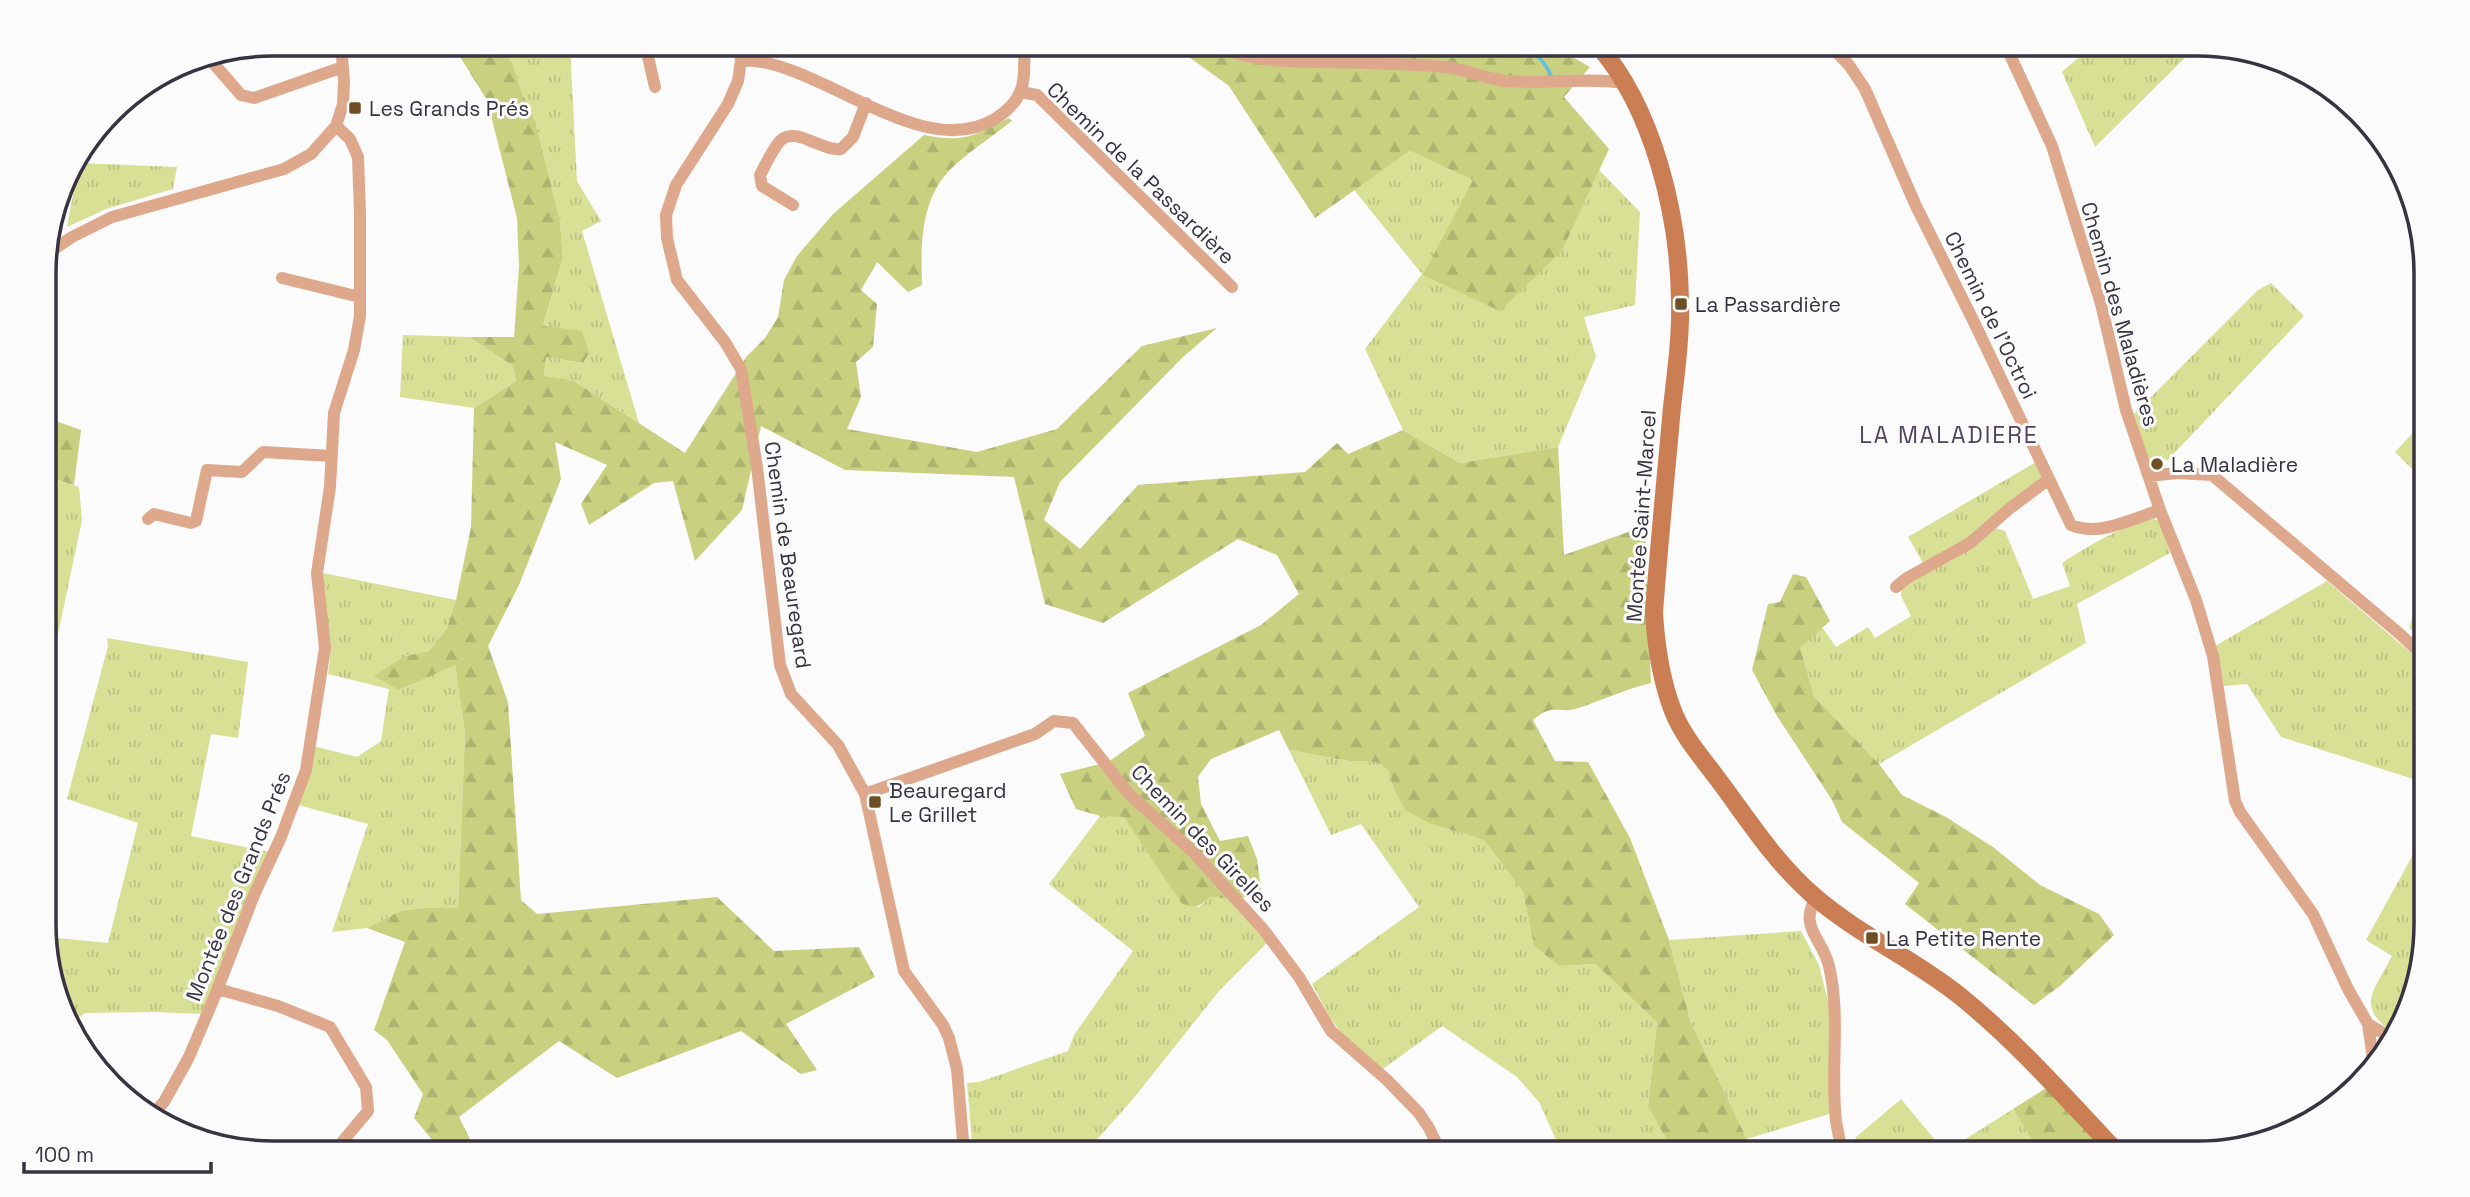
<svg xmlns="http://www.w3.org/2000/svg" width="2470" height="1197" viewBox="0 0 2470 1197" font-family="'Space Grotesk',sans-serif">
<defs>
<pattern id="grass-tufts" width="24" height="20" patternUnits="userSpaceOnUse" patternTransform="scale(1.75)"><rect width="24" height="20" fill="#d8e096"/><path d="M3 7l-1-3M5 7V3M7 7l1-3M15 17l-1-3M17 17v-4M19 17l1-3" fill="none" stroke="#bac182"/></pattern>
<pattern id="forest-firs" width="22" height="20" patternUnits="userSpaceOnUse" patternTransform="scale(1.75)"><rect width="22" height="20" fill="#c9d180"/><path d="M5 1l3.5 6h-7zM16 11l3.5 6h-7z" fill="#adb470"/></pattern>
</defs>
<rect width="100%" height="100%" fill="#fbfbfb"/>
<path fill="url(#grass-tufts)" d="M 490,44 L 570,46 L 577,181 L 601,221 L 582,231 L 639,423 L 574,381 L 544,377 L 546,357 L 582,363 L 543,327 L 563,257 L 560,222 L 536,123 L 521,90 L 512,62 Z
M 2094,44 L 2199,44 L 2095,147 L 2062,72 Z
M 1410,151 L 1474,180 L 1562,251 L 1599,170 L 1640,212 L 1635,305 L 1584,317 L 1596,357 L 1558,447 L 1460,463 L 1403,430 L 1365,349 L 1422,274 L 1354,190 Z
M 79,163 L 177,167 L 173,189 L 106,209 L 67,227 Z
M 2271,283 L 2304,316 L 2167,461 L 2161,456 L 2148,459 L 2134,414 L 2258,290 Z
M 403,335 L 469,337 L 513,366 L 516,381 L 474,408 L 400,397 Z
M 2425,420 L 2425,482 L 2395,452 Z
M 2036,462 L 2043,476 L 1972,537 L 1923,563 L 1908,537 Z
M 45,476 L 79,487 L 82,520 L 45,696 Z
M 2154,519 L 2160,521 L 2170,553 L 2077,604 L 2086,643 L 1879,764 L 1814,696 L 1799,648 L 1822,627 L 1836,647 L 1868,627 L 1875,638 L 1911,616 L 1901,596 L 1902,587 L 1979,543 L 1995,528 L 2005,531 L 2033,599 L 2070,586 L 2062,563 C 2090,545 2120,526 2154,519 Z
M 323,573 L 456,600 L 447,628 L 429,651 L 405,656 L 400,690 L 455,664 L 465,733 L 458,908 L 424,908 L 400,911 L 367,928 L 332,932 L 368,824 L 298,805 L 313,746 L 357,757 L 381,741 L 389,689 L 328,674 L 330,660 Z
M 2425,577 L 2425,638 L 2409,628 Z
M 2327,581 L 2426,666 L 2426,783 L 2281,737 L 2247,684 L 2224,686 L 2215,646 Z
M 107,638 L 248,662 L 238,738 L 211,734 L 191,836 L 270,852 L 203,1014 L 155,1012 L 85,1013 L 74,1021 L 59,985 L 62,980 C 52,970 46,952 46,937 L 108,943 L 138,823 L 67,799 L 108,646 Z
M 1289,750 L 1349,761 L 1368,761 L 1381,764 L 1389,772 L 1393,787 L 1431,824 L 1484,840 L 1523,892 L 1534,946 L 1559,966 L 1595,964 L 1657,1022 L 1648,1105 L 1674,1153 L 1562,1153 L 1539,1102 L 1517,1077 L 1442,1026 L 1383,1069 L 1344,1037 L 1329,1016 L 1312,984 L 1419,907 L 1361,824 L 1331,835 Z
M 1100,816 L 1124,816 L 1181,903 L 1199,907 L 1211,897 L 1231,899 L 1268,942 L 1219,991 L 1133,1099 L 1085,1153 L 973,1153 L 967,1083 L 979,1082 L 1068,1051 L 1074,1035 L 1133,951 L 1049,884 Z
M 2426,831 L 2426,924 L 2403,1025 L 2395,1034 C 2354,1006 2374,992 2392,956 L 2366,940 Z
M 1801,931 L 1819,965 L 1829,1005 L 1829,1114 L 1747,1139 L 1691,1023 L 1669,940 Z
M 1901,1099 L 1945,1152 L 2013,1109 L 2040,1153 L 1867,1153 L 1855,1138 Z"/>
<path fill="url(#forest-firs)" d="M 452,44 L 490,44 L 512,62 L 521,90 L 536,123 L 560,222 L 563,257 L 543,326 L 582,331 L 589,353 L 583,363 L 546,357 L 544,376 L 574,381 L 685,453 L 747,356 L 765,338 L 778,317 L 784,280 L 797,256 L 833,214 L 924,135 C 964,143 974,136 1009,118 L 1012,121 C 993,136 964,155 948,172 C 920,203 921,246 922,285 L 908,292 L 877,262 L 861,290 L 877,304 L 873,347 L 856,362 L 861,397 L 847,429 L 977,452 L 1057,429 L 1142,346 L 1217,328 L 1183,357 L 1060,482 L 1044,520 L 1080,549 L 1138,485 L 1305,472 L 1337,443 L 1348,454 L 1403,430 L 1460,463 L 1558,447 L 1564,555 L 1645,526 L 1651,683 C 1626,689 1603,700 1578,708 C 1558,715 1554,702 1533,720 L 1555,761 L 1588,762 L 1630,838 L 1669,940 L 1691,1023 L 1747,1139 L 1736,1153 L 1674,1153 L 1648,1106 L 1657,1022 L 1595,964 L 1559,966 L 1534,946 L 1523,892 L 1484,840 L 1431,824 L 1405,810 L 1393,787 L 1389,772 L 1381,764 L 1368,761 L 1349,761 L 1289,750 L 1279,730 L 1211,759 L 1198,777 L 1201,804 L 1220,841 L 1248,836 L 1257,859 L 1262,895 L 1231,899 L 1211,897 C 1199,907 1195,909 1181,903 L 1124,817 L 1100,816 L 1076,809 L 1060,774 L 1108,762 L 1145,736 L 1128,693 L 1261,625 L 1299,594 L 1277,555 L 1238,539 L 1103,623 L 1045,604 L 1014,477 L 845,470 L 761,426 L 742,510 L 695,561 L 673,481 L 654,483 L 589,525 L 581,504 L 607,465 L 555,442 L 561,479 L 519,585 L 488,646 L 508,702 L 521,900 L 537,914 L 717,897 L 774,951 L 859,947 L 875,977 L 786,1024 L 817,1070 L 801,1074 L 741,1031 L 617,1078 L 559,1041 L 459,1117 L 477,1153 L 435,1153 L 438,1147 L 414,1118 L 423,1094 L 387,1040 L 374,1030 L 405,942 L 367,928 L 400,911 L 424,908 L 458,908 L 465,733 L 455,665 L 399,690 L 374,676 L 405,656 L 429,651 L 447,628 L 456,600 L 471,527 L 474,408 L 516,381 L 513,366 L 469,337 L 514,337 L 519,266 L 517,218 L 487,100 Z
M 1171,44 L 1550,44 L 1590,67 L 1564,97 L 1609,149 L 1562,251 L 1500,311 L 1423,275 L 1473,180 L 1410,151 L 1315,218 L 1229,86 Z
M 45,417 L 81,430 L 74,485 L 45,476 Z
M 1793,574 L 1806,577 L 1830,621 L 1800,648 L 1814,696 L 1879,764 L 1902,795 L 1946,817 L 1993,847 L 2040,885 L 2099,914 L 2114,935 L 2060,986 L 2034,1005 L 1905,904 L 1919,883 L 1842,822 L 1832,800 L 1777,716 L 1752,670 L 1768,604 L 1780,602 Z
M 2046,1088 L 2095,1140 L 2098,1153 L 2040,1153 L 2013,1109 Z
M 956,1141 L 957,1153 L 875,1153 Z"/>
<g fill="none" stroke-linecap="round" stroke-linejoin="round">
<path stroke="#62bee6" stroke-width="3.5" d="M 1510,44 L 1512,48 C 1536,53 1541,55 1552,77"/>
<path stroke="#dea88c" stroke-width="12" d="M 645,44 L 655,87
M 738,44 L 741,60 L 738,81 L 728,104 L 676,185 L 666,215 L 667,238 L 677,280 L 725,342 L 741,369 L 757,467 L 780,665 L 791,694 L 838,745 L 865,794 L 904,971 L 943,1025 L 949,1038 L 957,1069 L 964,1153
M 1211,44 C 1264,68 1313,60 1369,63 C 1394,64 1420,64 1444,67 C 1466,69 1486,79 1507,81 C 1547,84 1586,77 1625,83
M 1829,44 L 1849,65 L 1865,89 L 1916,206 L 1973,320 L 2071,525 C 2099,537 2132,519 2160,510
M 2005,44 L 2052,146 L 2101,304 L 2126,410 L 2160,510 L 2196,600 L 2213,656 L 2235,801 L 2240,812 L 2313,914 L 2348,989 L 2368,1024 L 2373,1059
M 208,57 L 241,95 L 254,98 L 343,67
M 741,60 C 820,59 920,164 995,119 C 1004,113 1016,103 1020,92 C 1026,78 1024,59 1024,44
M 1020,92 L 1037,95 L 1232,287
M 793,205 L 762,186 L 760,175 C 766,164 772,150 780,141 C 795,125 822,152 841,149 L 853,137 L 866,103
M 45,255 L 72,237 L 112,217 L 284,169 L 311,154 L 336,126 L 343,104 L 344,81 L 341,44
M 282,278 L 360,297
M 2149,476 L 2177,473 L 2212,475 L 2401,635 L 2425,658
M 148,519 L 154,514 L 191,523 L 196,521 L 207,470 L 242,472 L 263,452 L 332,456
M 1896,587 L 1907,578 L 1970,543 L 2009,509 L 2049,479
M 865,794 L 1035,734 L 1054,721 L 1073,723 L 1129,794 L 1192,851 L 1263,929 L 1299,977 L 1331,1031 L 1387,1080 L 1419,1113 L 1429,1128 L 1441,1153
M 1816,898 C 1798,927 1823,939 1829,966 C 1841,1017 1830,1070 1836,1121 C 1838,1132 1840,1142 1842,1153
M 218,989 L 278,1006 L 330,1027 L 366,1087 L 368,1111 L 333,1153
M 2368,1024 L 2391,1038
M 153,1114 L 164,1102 L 189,1057 L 214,998 L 254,895 L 281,837 L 306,770 L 325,648 L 317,573 L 330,487 L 334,413 L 354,350 L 360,316 L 360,213 L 358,157 L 350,139 L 336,126"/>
<path stroke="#cb7e53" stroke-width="18" d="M 1597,44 C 1654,109 1679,216 1680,301 C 1681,336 1676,372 1672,407 C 1666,475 1659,544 1654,613 C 1656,646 1661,680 1673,711 C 1683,737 1704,760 1720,782 C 1749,821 1777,865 1815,897 C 1859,935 1914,959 1960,996 C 2017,1042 2067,1099 2118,1153"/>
</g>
<g fill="#6e4e24" stroke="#fbfbfb" stroke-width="2.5">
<rect x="348" y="101" width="14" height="14" rx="3.5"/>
<rect x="1674" y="297" width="14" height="14" rx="3.5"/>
<circle cx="2157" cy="464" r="7"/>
<rect x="868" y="795" width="14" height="14" rx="3.5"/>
<rect x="1865" y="931" width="14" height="14" rx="3.5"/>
</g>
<g text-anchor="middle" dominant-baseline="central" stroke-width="6" stroke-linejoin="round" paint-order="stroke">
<g font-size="21" fill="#383340" stroke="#fbfbfb" text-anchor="start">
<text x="369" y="108">Les Grands Prés</text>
<text x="1695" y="304">La Passardière</text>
<text x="2171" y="464">La Maladière</text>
<text x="889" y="790">Beauregard<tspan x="889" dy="24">Le Grillet</tspan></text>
<text x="1886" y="938">La Petite Rente</text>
</g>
<g font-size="21" fill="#383340" stroke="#fbfbfb">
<text transform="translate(1141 173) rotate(44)">Chemin de la Passardière</text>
<text transform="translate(2120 314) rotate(74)">Chemin des Maladières</text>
<text transform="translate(1991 315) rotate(64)">Chemin de l'Octroi</text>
<text transform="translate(1641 516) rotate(-86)">Montée Saint-Marcel</text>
<text transform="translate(788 555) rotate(82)">Chemin de Beauregard</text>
<text transform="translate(1203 838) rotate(46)">Chemin des Girelles</text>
<text transform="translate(238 886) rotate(-68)">Montée des Grands Prés</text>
</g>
<g font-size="23" letter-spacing="2" fill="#4e425e" stroke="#fbfbfb">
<text x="1949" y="435">LA MALADIERE</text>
</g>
</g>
<path d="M0 0H2470V1197H0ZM273 56H2197A217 217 0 0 1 2414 273V924A217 217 0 0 1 2197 1141H273A217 217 0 0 1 56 924V273A217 217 0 0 1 273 56Z" fill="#fbfbfb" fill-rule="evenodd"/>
<path fill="none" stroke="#383340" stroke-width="3.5" d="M273 56H2197A217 217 0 0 1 2414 273V924A217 217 0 0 1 2197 1141H273A217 217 0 0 1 56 924V273A217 217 0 0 1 273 56Z"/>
<path d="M24 1162v10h187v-10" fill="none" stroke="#383340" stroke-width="3.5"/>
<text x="35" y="1162" font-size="21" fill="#383340" stroke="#fbfbfb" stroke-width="5" paint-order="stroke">100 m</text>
</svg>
